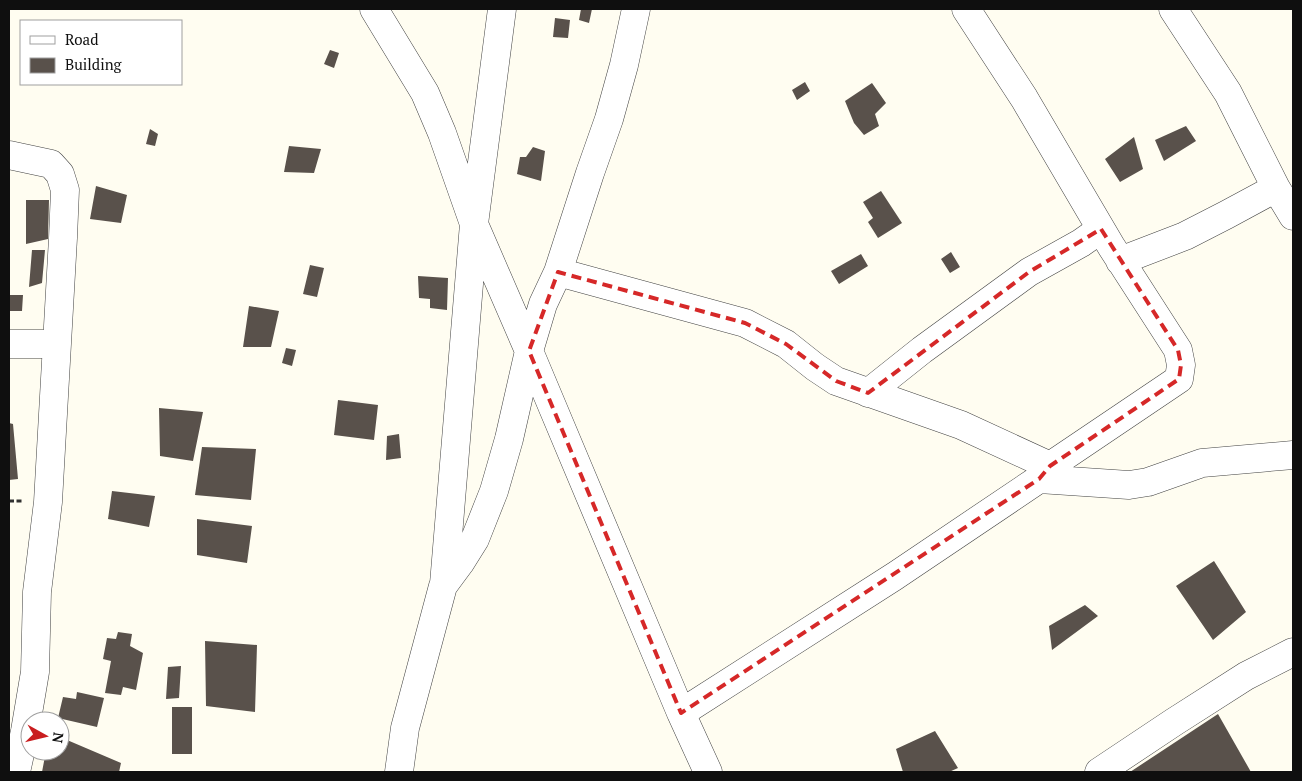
<svg xmlns="http://www.w3.org/2000/svg" width="1302" height="781" viewBox="0 0 1302 781" font-family="'PT Serif',serif">
<rect width="100%" height="100%" fill="#fffdf1"/>
<path fill="#59514b" d="M 581,9 L 592,9 L 589,23 L 579,20 Z
M 555,18 L 570,20 L 568,38 L 553,37 Z
M 330,50 L 339,53 L 334,68 L 324,64 Z
M 805,82 L 810,91 L 797,100 L 792,90 Z
M 872,83 L 886,103 L 875,114 L 879,126 L 864,135 L 854,123 L 845,101 Z
M 1186,126 L 1196,141 L 1164,161 L 1155,140 Z
M 150,129 L 158,134 L 155,146 L 146,144 Z
M 1134,137 L 1143,169 L 1120,182 L 1105,159 Z
M 289,146 L 321,149 L 314,173 L 284,172 Z
M 533,147 L 545,151 L 541,181 L 517,174 L 520,157 L 526,157 Z
M 96,186 L 127,195 L 121,223 L 90,219 Z
M 881,191 L 902,223 L 878,238 L 868,222 L 873,218 L 863,202 Z
M 26,200 L 49,200 L 48,239 L 26,244 Z
M 32,250 L 45,250 L 42,283 L 29,287 Z
M 951,252 L 960,267 L 950,273 L 941,259 Z
M 861,254 L 868,266 L 839,284 L 831,271 Z
M 310,265 L 324,268 L 317,297 L 303,294 Z
M 418,276 L 448,278 L 447,310 L 430,308 L 430,299 L 419,298 Z
M 9,295 L 23,295 L 22,311 L 9,311 Z
M 249,306 L 279,311 L 271,347 L 243,347 Z
M 286,348 L 296,350 L 292,366 L 282,363 Z
M 338,400 L 378,405 L 374,440 L 334,435 Z
M 159,408 L 203,412 L 193,461 L 160,456 Z
M 9,423 L 13,424 L 18,479 L 9,480 Z
M 399,434 L 401,458 L 386,460 L 387,436 Z
M 202,447 L 256,449 L 251,500 L 195,495 Z
M 112,491 L 155,496 L 149,527 L 108,519 Z
M 197,519 L 252,526 L 247,563 L 197,555 Z
M 1214,561 L 1246,612 L 1213,640 L 1176,586 Z
M 1085,605 L 1098,616 L 1052,650 L 1049,626 Z
M 118,632 L 132,634 L 130,646 L 143,653 L 136,690 L 123,687 L 121,695 L 105,693 L 111,661 L 103,659 L 107,638 L 116,639 Z
M 205,641 L 257,645 L 255,712 L 206,706 Z
M 181,666 L 179,698 L 166,699 L 168,667 Z
M 77,692 L 104,698 L 97,727 L 58,718 L 63,697 L 76,699 Z
M 172,707 L 192,707 L 192,754 L 172,754 Z
M 1218,714 L 1251,772 L 1130,772 Z
M 935,731 L 958,768 L 949,772 L 903,772 L 896,749 Z
M 60,737 L 121,763 L 119,772 L 42,772 L 46,751 L 60,751 Z"/>
<g fill="none" stroke-linecap="round" stroke-linejoin="round">
<g stroke="#424242" stroke-width="29">
<path id="minor" d="M 374,9 L 425,93 L 442,133 L 474,224 L 529,351 L 509,439 L 494,491 L 475,539 L 460,563 L 443,586 L 405,728 L 399,772
M 636,9 L 624,65 L 609,119 L 590,173 L 558,272 L 543,304 L 529,351 L 681,713 L 708,772
M 1173,9 L 1228,93 L 1276,188 L 1293,216
M 9,155 L 51,164 L 60,174 L 65,190 L 63,238 L 48,502 L 37,592 L 35,672 L 25,731 L 16,772
M 1120,261 L 1185,236 L 1226,215 L 1276,188
M 558,272 L 745,323 L 786,344 L 815,367 L 836,381 L 961,425 L 1050,466
M 9,344 L 57,344
M 868,393 L 922,350 L 1029,272 L 1081,243 L 1101,229
M 1039,479 L 1129,485 L 1148,482 L 1202,463 L 1293,455
M 444,584 L 474,224 L 502,9
M 681,713 L 895,576 L 1039,479 L 1050,466 L 1179,379 L 1181,365 L 1178,350 L 1111,246 L 1024,98 L 966,9
M 1099,772 L 1174,722 L 1246,676 L 1293,652"/>
</g>
<path stroke="#313131" stroke-width="3" stroke-dasharray="5 2.5" stroke-linecap="butt" d="M 9,501 L 23,501"/>
<use href="#minor" stroke="#fff" stroke-width="28"/>
</g>
<path fill="none" stroke="#d62828" stroke-width="4" stroke-dasharray="10 6" stroke-linejoin="round" d="M 1101,229 L 1178,350 L 1181,365 L 1179,379 L 1050,466 L 1039,479 L 681,713 L 529,351 L 558,272 L 745,323 L 786,344 L 836,381 L 868,393 L 1029,272 Z"/>
<rect width="1302" height="781" fill="none" stroke="#0f0f0f" stroke-width="20"/>
<rect x="20" y="20" width="162" height="65" fill="#ffffff" stroke="#9f9f9f"/>
<rect x="30" y="36" width="25" height="8" fill="#ffffff" stroke="#9f9f9f"/>
<text x="65" y="45" font-size="15" fill="#0f0f0f">Road</text>
<rect x="30" y="58" width="25" height="15" fill="#59514b" stroke="#9f9f9f"/>
<text x="65" y="70" font-size="15" fill="#0f0f0f">Building</text>
<g transform="translate(45 736) rotate(98)"><circle r="24" fill="#ffffff" stroke="#9f9f9f"/>
<path d="M0-4L9 19L0 12L-9 19Z" fill="#c91d1f"/>
<text y="-8" font-size="14" font-weight="bold" text-anchor="middle" fill="#0f0f0f">N</text>
</g>
</svg>
